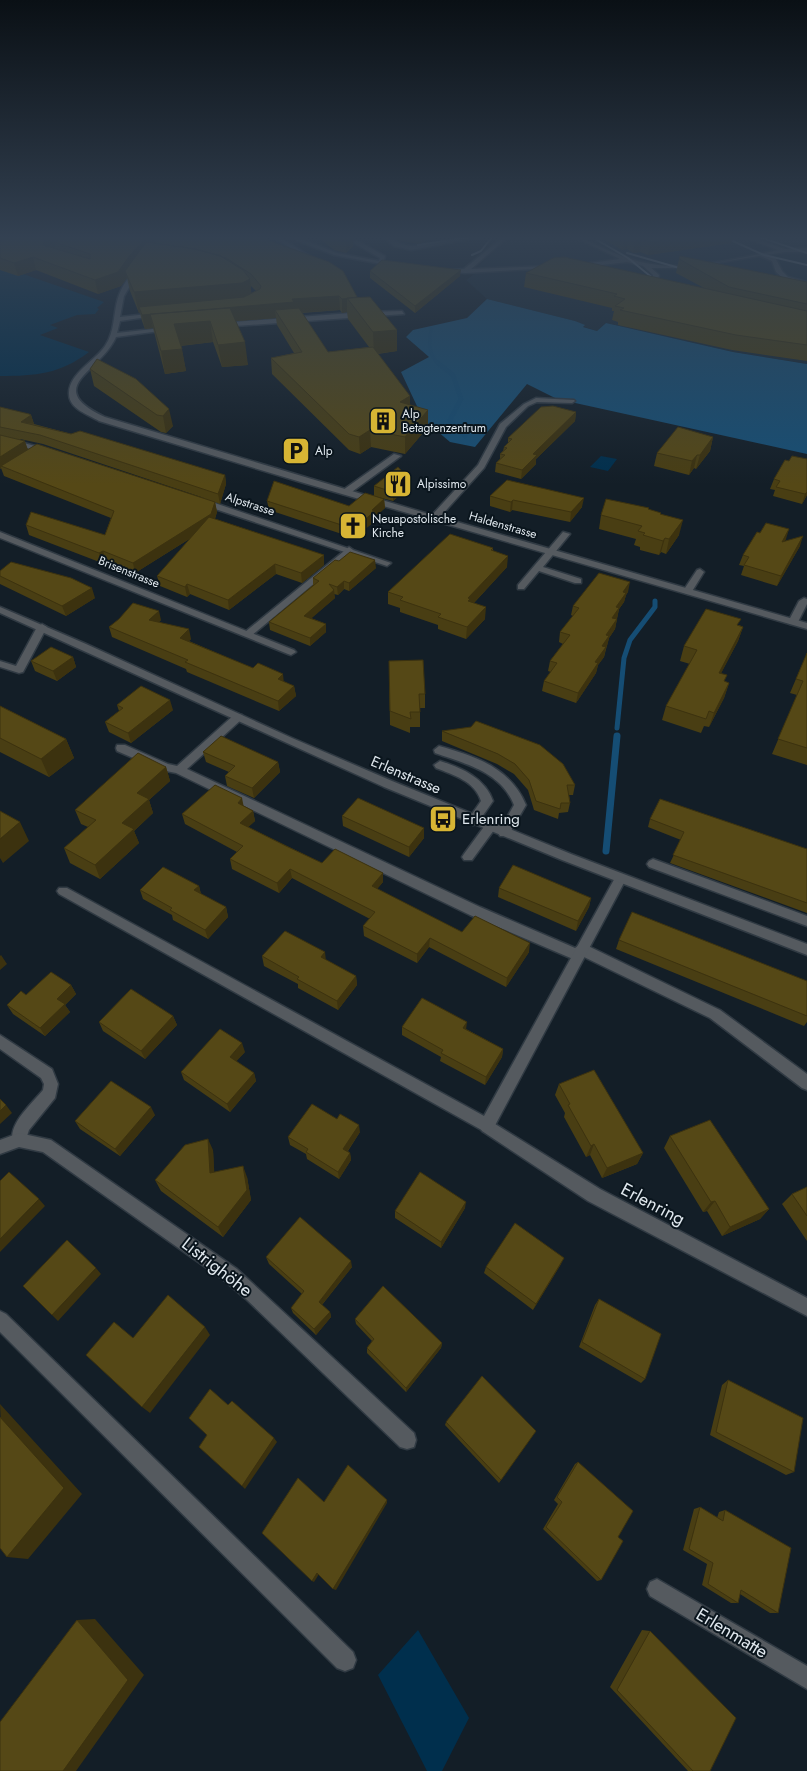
<svg xmlns="http://www.w3.org/2000/svg" width="807" height="1771" viewBox="0 0 807 1771" font-family="Jost,sans-serif">
<rect width="100%" height="100%" fill="#131e27"/>
<path fill="#182936" d="M 509,237 L 790,237 L 807,242 L 807,364 L 733,352 L 606,323 L 597,331 L 582,326 L 575,321 L 487,299 L 466,280 L 476,273 L 487,273 L 485,269 L 477,267 Z"/>
<path fill="#002f4d" d="M 0,266 L 104,302 L 97,308 L 99,309 L 95,314 L 77,315 L 50,325 L 58,328 L 40,335 L 89,352 C 60,374 36,376 0,376 Z
M 601,456 L 617,459 L 608,471 L 590,467 Z
M 418,1630 L 469,1718 L 442,1771 L 427,1771 L 378,1675 Z"/>
<path fill="#174f75" d="M 487,299 L 575,321 L 585,325 L 583,327 L 597,331 L 606,323 L 733,352 L 807,364 L 807,454 L 557,399 L 527,384 L 475,447 L 450,442 L 423,419 L 401,372 L 429,357 L 406,337 L 413,330 L 467,318 Z"/>
<g fill="none" stroke-linecap="round" stroke-linejoin="round">
<path stroke="#154d74" stroke-width="3" d="M 431,329 C 429,342 428,355 439,364"/>
<path stroke="#154d74" stroke-width="4.5" d="M 438,363 L 453,375 L 461,399 L 450,420 L 465,436"/>
<path stroke="#154d74" stroke-width="5" d="M 617,728 L 624,658 L 630,640 L 655,607 L 655,601"/>
<path stroke="#154d74" stroke-width="7" d="M 606,851 L 617,736"/>
<g stroke="#303a43" stroke-width="3">
<path id="service" d="M 383,237 C 393,237 400,246 412,246 C 435,246 458,237 481,237 L 411,250 L 394,246 Z
M 354,241 L 358,241 L 385,256 L 383,264 L 378,263 L 380,258 L 354,243 Z
M 762,253 L 776,259 L 782,271 L 788,277 L 807,282 L 807,286 L 784,279 L 776,272 L 772,261 L 760,256 Z
M 643,264 L 647,264 L 659,275 L 657,286 L 661,288 L 661,290 L 651,287 L 653,275 L 643,266 Z
M 0,437 L 51,450 L 52,452 L 48,454 L 0,441 Z
M 394,454 L 401,456 L 349,494 L 343,494 L 343,490 Z
M 197,499 L 203,499 L 391,563 L 387,566 L 384,565 L 197,503 Z
M 0,532 L 294,650 L 296,652 L 291,655 L 288,654 L 0,538 Z
M 563,532 L 570,534 L 543,567 L 581,579 L 581,583 L 575,583 L 539,571 L 524,589 L 518,589 L 518,585 Z
M 700,569 L 704,572 L 691,593 L 688,594 L 685,593 L 683,591 L 697,570 Z
M 804,598 L 807,599 L 807,604 L 798,622 L 796,624 L 790,624 L 788,622 L 799,601 Z
M 42,624 L 47,627 L 23,672 L 19,673 L 0,667 L 0,661 L 16,666 L 37,627 Z
M 238,714 L 242,715 L 243,717 L 242,719 L 187,769 L 480,907 L 575,948 L 581,944 L 586,945 L 720,1010 L 807,1074 L 807,1090 L 802,1088 L 710,1018 L 584,957 L 578,960 L 573,959 L 470,915 L 176,773 L 161,770 L 117,751 L 116,748 L 117,745 L 125,745 L 168,764 L 177,766 L 234,715 Z
M 439,746 C 475,756 511,768 526,805 L 508,836 L 500,836 L 498,833 L 514,805 C 501,772 466,764 435,753 L 434,750 Z
M 440,761 C 462,768 485,778 493,801 L 477,824 L 473,825 L 467,821 L 481,801 C 475,781 453,775 436,768 L 434,765 Z
M 490,823 L 496,827 L 494,830 L 472,860 L 464,860 L 462,857 L 464,854 L 486,824 Z
M 653,859 L 807,916 L 807,926 L 649,867 L 647,864 L 649,861 Z
M 0,1035 L 52,1069 L 58,1084 L 55,1098 L 29,1130 L 24,1145 L 19,1147 L 14,1145 C 5,1126 32,1104 43,1090 L 44,1084 L 41,1078 L 0,1049 Z
M 487,1119 L 600,1189 L 807,1298 L 807,1316 L 588,1201 L 482,1131 L 479,1126 L 482,1121 Z"/>
</g>
<g stroke="#303a43" stroke-width="3">
<path id="minor" d="M 273,237 L 279,237 L 316,260 L 311,261 Z
M 288,237 L 296,237 L 337,253 L 400,265 L 397,267 L 334,255 Z
M 503,237 L 508,237 L 471,269 L 549,266 L 552,268 L 465,273 L 441,271 L 464,269 Z
M 574,237 L 580,237 C 600,247 620,257 641,262 C 685,273 734,259 778,250 L 742,237 L 750,237 L 785,249 L 807,248 L 807,252 L 785,252 L 684,268 L 651,268 L 627,262 L 577,268 L 575,265 L 620,259 Z
M 135,268 L 140,269 L 124,296 L 120,317 L 157,313 L 160,315 L 120,321 L 117,333 L 171,327 L 174,329 L 116,337 C 101,372 41,387 105,417 L 432,515 L 478,465 L 500,424 L 524,404 L 536,398 L 574,400 L 575,401 L 572,403 L 537,402 L 528,406 L 506,427 L 484,468 L 440,517 L 807,623 L 807,629 L 304,483 L 99,421 C 89,415 69,409 69,394 C 68,374 95,361 105,346 C 115,332 113,314 118,298 C 121,287 129,277 135,268 Z
M 402,311 L 404,314 L 221,327 L 218,325 L 221,323 L 364,312 Z
M 349,547 L 353,550 L 352,552 L 251,636 L 245,636 L 245,632 Z
M 620,874 L 624,876 L 626,879 L 492,1131 L 487,1133 L 59,894 L 57,891 L 59,888 L 67,888 L 484,1116 L 616,876 Z
M 19,1133 L 51,1140 L 237,1269 L 414,1433 L 416,1440 L 414,1447 L 407,1449 L 400,1447 L 246,1299 L 225,1281 L 43,1152 L 19,1147 L 0,1154 L 0,1140 Z
M 0,1311 L 6,1314 L 353,1652 L 356,1660 L 353,1668 L 345,1671 L 337,1668 L 0,1332 Z
M 657,1579 L 807,1666 L 807,1689 L 650,1596 L 647,1589 L 650,1582 Z"/>
</g>
<g stroke="#303a43" stroke-width="3">
<path id="tertiary" d="M 0,607 L 86,644 L 292,738 L 392,781 L 571,854 L 807,944 L 807,955 L 562,860 L 384,787 L 0,613 Z"/>
</g>
<use href="#service" fill="#555a5f" fill-rule="evenodd"/>
<use href="#minor" fill="#555a5f" fill-rule="evenodd"/>
<use href="#tertiary" fill="#555a5f" fill-rule="evenodd"/>
<path stroke="#778088" stroke-width="2" d="M 724,237 L 764,255 L 807,265
M 759,237 L 807,253
M 597,240 L 628,258 L 660,284
M 418,245 L 470,237
M 627,253 L 690,271
M 472,255 L 481,251 L 492,237"/>
</g>
<path fill="#493e13" fill-rule="evenodd" d="M 0,237 L 155,237 L 156,240 L 158,237 L 357,298 L 397,330 L 397,351 L 378,354 L 410,405 L 428,427 L 405,454 L 371,447 L 360,454 L 349,450 L 272,374 L 271,358 L 294,353 L 277,325 L 276,318 L 236,321 L 248,365 L 222,367 L 213,342 L 181,346 L 186,371 L 165,374 L 153,328 L 145,329 L 142,321 L 140,313 L 139,313 L 130,291 L 127,278 L 121,286 L 98,294 L 36,270 L 18,276 L 0,270 ZM 251,286 L 256,291 L 251,293 ZM 340,310 L 342,313 L 347,312 L 348,319 L 369,347 L 328,352 L 302,313 Z
M 318,237 L 352,237 L 353,246 L 346,253 L 334,250 Z
M 394,237 L 442,237 L 427,239 L 420,244 L 401,241 Z
M 600,237 L 733,237 L 731,243 L 648,255 L 640,252 L 633,253 L 627,249 L 622,250 Z
M 679,259 L 807,282 L 807,361 L 732,350 L 618,325 L 618,322 L 612,320 L 614,311 L 612,311 L 612,308 L 524,287 L 526,273 L 704,288 L 676,273 Z
M 370,271 L 460,276 L 415,313 L 370,278 Z
M 90,369 L 136,379 L 173,426 L 166,433 L 161,432 L 94,386 Z
M 0,407 L 31,415 L 34,424 L 225,475 L 226,484 L 220,504 L 215,502 L 217,512 L 215,519 L 324,555 L 324,565 L 302,583 L 276,574 L 229,610 L 190,594 L 187,597 L 160,586 L 157,576 L 191,538 L 135,573 L 106,561 L 102,563 L 29,535 L 26,525 L 105,535 L 111,518 L 4,476 L 1,468 L 0,469 ZM 20,439 L 43,444 L 207,499 L 28,449 Z
M 576,412 L 575,421 L 536,459 L 536,464 L 521,479 L 495,472 L 496,463 L 500,459 L 500,454 L 503,451 L 504,447 L 508,443 L 508,438 Z
M 713,437 L 710,451 L 696,469 L 694,468 L 689,475 L 654,466 L 657,453 Z
M 785,460 L 807,495 L 802,504 L 773,496 L 775,490 L 770,489 L 774,479 Z
M 408,478 L 408,488 L 393,501 L 374,496 L 374,486 Z
M 490,496 L 582,507 L 570,522 L 512,510 L 510,512 L 490,506 Z
M 384,499 L 385,508 L 375,517 L 375,521 L 354,538 L 269,510 L 267,501 L 349,506 Z
M 649,508 L 648,510 L 661,513 L 660,514 L 679,535 L 666,554 L 661,552 L 659,555 L 640,550 L 640,547 L 634,545 L 636,539 L 599,529 L 601,515 Z
M 786,539 L 784,542 L 800,546 L 777,586 L 741,575 L 744,566 L 739,565 L 743,555 Z
M 493,548 L 493,551 L 507,567 L 474,603 L 485,619 L 466,639 L 438,629 L 438,625 L 400,612 L 400,608 L 388,604 L 388,592 Z
M 339,561 L 376,568 L 349,591 L 344,589 L 338,595 L 334,594 L 335,598 L 311,618 L 326,624 L 326,632 L 310,646 L 270,630 L 269,622 L 313,585 L 313,578 Z
M 0,571 L 95,598 L 66,616 L 0,584 Z
M 628,592 L 626,595 L 624,602 L 619,609 L 615,629 L 609,638 L 604,657 L 598,665 L 596,673 L 576,703 L 542,691 L 544,681 L 551,672 L 548,671 L 550,661 L 563,644 L 559,642 L 560,632 L 573,616 L 571,615 L 573,606 Z
M 161,620 L 159,622 L 191,639 L 189,641 L 294,686 L 296,696 L 279,711 L 187,672 L 186,669 L 112,637 L 109,627 Z
M 739,625 L 743,627 L 738,641 L 721,673 L 725,682 L 729,683 L 724,698 L 709,727 L 704,726 L 701,733 L 662,720 L 666,706 L 690,664 L 680,661 L 684,646 Z
M 807,653 L 807,765 L 772,754 L 797,695 L 790,693 Z
M 73,657 L 76,667 L 57,681 L 35,671 L 31,661 Z
M 389,661 L 425,694 L 425,708 L 420,708 L 420,727 L 410,727 L 410,733 L 390,725 Z
M 117,705 L 173,710 L 131,743 L 109,732 L 105,722 L 119,711 Z
M 0,706 L 66,739 L 74,758 L 49,777 L 0,752 Z
M 442,731 L 575,785 L 573,795 L 569,795 L 570,803 L 568,812 L 559,813 L 558,819 L 534,810 L 528,790 L 514,774 L 497,764 L 442,741 Z
M 203,752 L 278,762 L 280,772 L 254,798 L 227,786 L 225,776 L 229,772 L 206,762 Z
M 166,767 L 170,781 L 149,800 L 153,813 L 134,831 L 139,843 L 100,879 L 70,863 L 64,848 L 88,827 L 81,824 L 75,810 Z
M 244,806 L 253,811 L 255,821 L 248,827 L 322,863 L 383,873 L 383,882 L 377,889 L 462,932 L 529,952 L 506,987 L 429,947 L 417,963 L 364,936 L 363,926 L 370,919 L 292,878 L 279,893 L 232,869 L 230,859 L 237,852 L 185,824 L 182,814 Z
M 342,816 L 424,838 L 409,857 L 343,826 Z
M 650,819 L 807,849 L 807,913 L 670,863 L 681,840 L 648,827 Z
M 199,886 L 201,894 L 226,907 L 228,917 L 208,939 L 173,920 L 172,915 L 143,899 L 140,890 Z
M 499,888 L 591,898 L 589,907 L 576,931 L 498,897 Z
M 619,940 L 807,981 L 807,1022 L 804,1026 L 616,949 Z
M 262,956 L 326,960 L 356,976 L 357,985 L 338,1010 L 298,988 L 298,984 L 264,966 Z
M 71,985 L 76,994 L 65,1005 L 70,1012 L 45,1036 L 13,1014 L 7,1005 L 26,995 Z
M 173,1016 L 177,1025 L 145,1059 L 103,1031 L 99,1022 Z
M 402,1027 L 466,1029 L 503,1049 L 502,1057 L 485,1085 L 440,1061 L 441,1057 L 402,1035 Z
M 245,1052 L 236,1061 L 254,1073 L 256,1081 L 230,1112 L 184,1080 L 181,1072 Z
M 559,1084 L 643,1153 L 637,1164 L 602,1178 L 590,1155 L 586,1157 L 564,1117 L 565,1113 L 555,1095 Z
M 155,1115 L 120,1156 L 80,1129 L 75,1121 Z
M 360,1132 L 348,1151 L 350,1153 L 351,1160 L 339,1179 L 307,1159 L 306,1154 L 290,1145 L 288,1137 Z
M 670,1136 L 769,1209 L 760,1219 L 722,1236 L 707,1211 L 703,1212 L 664,1148 Z
M 213,1150 L 214,1173 L 247,1177 L 251,1200 L 223,1237 L 161,1191 L 155,1180 Z
M 807,1187 L 807,1241 L 782,1204 L 792,1194 Z
M 465,1208 L 441,1248 L 395,1218 L 395,1211 Z
M 266,1257 L 352,1267 L 322,1305 L 330,1312 L 331,1317 L 316,1335 L 293,1313 L 291,1308 L 302,1294 L 269,1264 Z
M 561,1264 L 533,1310 L 484,1273 L 486,1267 Z
M 599,1299 L 645,1379 L 641,1383 L 579,1347 L 595,1305 Z
M 355,1319 L 442,1343 L 441,1348 L 406,1392 L 367,1353 L 367,1348 L 372,1341 L 356,1324 Z
M 728,1380 L 794,1472 L 786,1475 L 710,1435 L 722,1385 Z
M 446,1422 L 536,1431 L 499,1483 L 445,1425 Z
M 578,1462 L 601,1580 L 597,1581 L 543,1529 L 558,1504 L 554,1500 L 575,1464 Z
M 700,1507 L 717,1518 L 719,1512 L 725,1510 L 778,1613 L 770,1613 L 740,1594 L 738,1603 L 731,1603 L 702,1585 L 707,1564 L 683,1550 L 694,1509 Z
M 642,1630 L 650,1631 L 710,1771 L 688,1771 L 610,1687 Z"/>
<path fill="#3c320f" d="M 46,237 L 78,237 L 54,242 L 56,247 L 47,251 L 43,245 L 44,238 Z
M 147,237 L 155,237 L 156,243 L 125,271 L 127,278 L 121,286 L 98,294 L 95,280 L 130,255 Z
M 350,237 L 352,237 L 353,246 L 346,253 L 346,241 Z
M 421,237 L 442,237 L 427,239 L 420,244 Z
M 629,237 L 627,249 L 622,250 L 624,238 Z
M 686,237 L 733,237 L 731,243 L 648,255 L 651,242 Z
M 642,239 L 640,252 L 633,253 L 635,240 Z
M 33,257 L 36,270 L 18,276 L 14,263 Z
M 461,270 L 460,276 L 415,313 L 415,306 Z
M 250,279 L 252,299 L 139,307 L 140,313 L 139,313 L 134,292 Z
M 339,296 L 340,310 L 295,313 L 275,310 L 276,318 L 211,323 L 210,321 L 213,342 L 178,346 L 150,314 L 153,328 L 145,329 L 142,315 L 292,299 Z
M 357,297 L 347,298 L 347,312 L 342,313 L 342,299 Z
M 397,330 L 397,351 L 374,354 L 373,332 Z
M 245,342 L 248,365 L 222,367 L 218,345 Z
M 182,349 L 186,371 L 165,374 L 161,351 Z
M 410,396 L 410,412 L 400,402 Z
M 169,409 L 173,426 L 166,433 L 163,416 Z
M 428,410 L 428,427 L 405,454 L 405,437 Z
M 576,412 L 575,421 L 536,459 L 536,464 L 521,479 L 522,470 L 533,454 Z
M 31,415 L 34,424 L 21,422 Z
M 370,430 L 371,447 L 360,454 L 359,437 Z
M 713,437 L 710,451 L 696,469 L 700,455 Z
M 25,441 L 28,450 L 1,466 L 1,468 L 0,469 L 0,457 Z
M 697,455 L 694,468 L 689,475 L 692,461 Z
M 225,475 L 226,484 L 220,504 L 218,494 Z
M 408,478 L 408,488 L 393,501 L 393,492 Z
M 807,492 L 807,495 L 802,504 L 805,494 Z
M 584,498 L 582,507 L 570,522 L 571,512 Z
M 384,499 L 385,508 L 375,517 L 375,521 L 354,538 L 354,529 L 372,510 Z
M 513,500 L 512,510 L 510,512 L 511,502 Z
M 215,502 L 217,512 L 213,524 L 135,573 L 133,563 Z
M 683,520 L 679,535 L 666,554 L 669,539 Z
M 789,529 L 786,539 L 778,552 L 782,542 Z
M 803,536 L 800,546 L 777,586 L 781,576 Z
M 665,538 L 661,552 L 659,555 L 663,541 Z
M 103,551 L 106,561 L 102,563 L 99,553 Z
M 324,555 L 324,565 L 302,583 L 301,573 Z
M 508,556 L 507,567 L 470,607 L 468,598 Z
M 375,560 L 376,568 L 349,591 L 349,583 Z
M 275,564 L 276,574 L 229,610 L 228,600 Z
M 344,581 L 344,589 L 338,595 L 337,587 Z
M 630,582 L 628,592 L 626,595 L 624,602 L 619,609 L 617,618 L 610,628 L 616,607 L 623,592 Z
M 187,584 L 190,594 L 187,597 L 185,587 Z
M 92,588 L 95,598 L 66,616 L 62,606 Z
M 334,590 L 335,598 L 305,624 L 304,616 Z
M 486,607 L 485,619 L 466,639 L 467,627 Z
M 159,611 L 161,620 L 151,630 L 149,620 Z
M 617,619 L 615,629 L 609,638 L 607,646 L 603,652 L 606,647 L 604,657 L 598,665 L 596,673 L 576,703 L 578,693 L 595,662 L 606,635 Z
M 326,624 L 326,632 L 310,646 L 310,638 Z
M 743,627 L 738,641 L 714,687 L 719,673 Z
M 189,629 L 191,639 L 182,647 L 180,638 Z
M 73,657 L 76,667 L 57,681 L 53,671 Z
M 283,674 L 284,684 L 278,679 Z
M 729,683 L 724,698 L 709,727 L 714,713 Z
M 294,686 L 296,696 L 279,711 L 278,701 Z
M 170,700 L 173,710 L 131,743 L 128,733 Z
M 66,739 L 74,758 L 49,777 L 41,759 Z
M 278,762 L 280,772 L 254,798 L 252,788 Z
M 166,767 L 170,781 L 149,800 L 153,813 L 134,831 L 139,843 L 100,879 L 95,865 L 122,823 L 137,793 Z
M 242,798 L 244,808 L 238,803 Z
M 253,811 L 255,821 L 242,833 L 240,823 Z
M 20,822 L 29,841 L 3,863 L 0,858 L 0,839 Z
M 424,828 L 424,838 L 409,857 L 409,847 Z
M 290,869 L 292,878 L 279,893 L 277,883 Z
M 383,873 L 383,882 L 372,895 L 372,886 Z
M 199,886 L 201,895 L 194,890 Z
M 591,898 L 589,907 L 576,931 L 578,921 Z
M 226,907 L 228,917 L 208,939 L 205,930 Z
M 430,938 L 429,947 L 417,963 L 417,954 Z
M 530,943 L 529,952 L 506,987 L 507,978 Z
M 325,952 L 326,961 L 321,957 Z
M 1,955 L 7,964 L 0,970 L 0,956 Z
M 356,976 L 357,985 L 338,1010 L 337,1001 Z
M 71,985 L 76,994 L 65,1005 L 70,1012 L 45,1036 L 40,1028 L 57,999 Z
M 173,1016 L 177,1025 L 145,1059 L 141,1051 Z
M 467,1022 L 466,1030 L 463,1028 Z
M 242,1043 L 245,1052 L 233,1065 L 230,1057 Z
M 503,1049 L 502,1057 L 485,1085 L 486,1077 Z
M 254,1073 L 256,1081 L 230,1112 L 227,1104 Z
M 6,1105 L 12,1113 L 0,1124 L 0,1111 Z
M 151,1107 L 155,1115 L 120,1156 L 115,1149 Z
M 359,1125 L 360,1132 L 344,1156 L 343,1149 Z
M 208,1139 L 213,1150 L 215,1184 L 210,1173 Z
M 594,1144 L 590,1155 L 586,1157 L 591,1146 Z
M 350,1153 L 351,1160 L 339,1179 L 338,1172 Z
M 643,1153 L 637,1164 L 602,1178 L 607,1168 Z
M 243,1166 L 247,1177 L 251,1200 L 223,1237 L 218,1227 Z
M 39,1199 L 45,1206 L 0,1252 L 0,1239 Z
M 715,1201 L 707,1211 L 703,1212 L 711,1202 Z
M 466,1202 L 465,1208 L 441,1248 L 441,1242 Z
M 769,1209 L 760,1219 L 722,1236 L 730,1227 Z
M 564,1258 L 561,1264 L 533,1310 L 536,1304 Z
M 351,1261 L 352,1267 L 320,1307 L 319,1302 Z
M 96,1268 L 101,1274 L 58,1321 L 52,1315 Z
M 330,1312 L 331,1317 L 316,1335 L 314,1329 Z
M 205,1327 L 210,1335 L 150,1413 L 142,1407 Z
M 442,1343 L 441,1348 L 406,1392 L 406,1388 Z
M 0,1404 L 82,1494 L 28,1559 L 7,1557 Z
M 274,1438 L 277,1442 L 245,1489 L 242,1486 Z
M 387,1500 L 387,1503 L 336,1590 L 333,1589 Z
M 317,1573 L 319,1574 L 314,1582 L 312,1581 Z
M 95,1619 L 144,1675 L 76,1771 L 63,1771 L 77,1620 Z"/>
<path fill="#554816" stroke="#3c320f" d="M 9,237 L 46,237 L 44,238 L 43,245 L 90,259 L 90,254 L 54,242 L 64,237 L 147,237 L 130,255 L 118,272 L 95,280 L 33,257 L 14,263 L 0,258 L 0,242 Z
M 158,237 L 259,237 L 329,262 L 343,271 L 357,297 L 342,299 L 339,296 L 292,299 L 294,302 L 142,315 L 139,307 L 244,297 L 260,289 L 261,286 L 251,274 L 226,258 L 196,249 L 153,243 Z
M 332,237 L 350,237 L 346,241 L 334,239 Z
M 630,237 L 686,237 L 651,242 L 642,239 L 635,240 Z
M 146,242 L 189,248 L 219,255 L 243,270 L 250,279 L 242,283 L 134,292 L 125,271 Z
M 680,256 L 807,282 L 807,304 L 729,287 L 679,259 Z
M 564,257 L 807,311 L 807,345 L 736,335 L 620,310 L 624,308 L 615,306 L 625,299 L 614,296 L 617,294 L 526,273 L 553,258 Z
M 382,260 L 461,270 L 415,306 L 370,271 Z
M 370,297 L 397,330 L 373,332 L 347,298 Z
M 230,308 L 245,342 L 218,345 L 210,321 L 174,324 L 182,349 L 161,351 L 150,314 Z
M 299,308 L 328,352 L 373,347 L 410,396 L 400,402 L 428,410 L 405,437 L 370,430 L 359,437 L 349,434 L 271,358 L 302,352 L 275,310 Z
M 97,359 L 136,379 L 169,409 L 163,416 L 157,415 L 90,369 Z
M 553,406 L 576,412 L 533,454 L 537,455 L 522,470 L 496,463 L 505,455 L 500,454 L 507,448 L 504,447 L 512,439 L 508,438 L 541,407 Z
M 0,407 L 29,414 L 31,415 L 21,422 L 71,434 L 80,431 L 225,475 L 218,494 L 40,435 L 0,427 Z
M 678,427 L 713,437 L 700,455 L 697,455 L 692,461 L 657,453 Z
M 0,435 L 25,441 L 0,457 Z
M 37,444 L 215,502 L 211,514 L 133,563 L 103,551 L 99,553 L 26,525 L 31,512 L 105,535 L 114,511 L 1,466 Z
M 792,456 L 807,459 L 807,492 L 805,494 L 776,487 L 780,481 L 774,479 L 785,460 L 789,461 Z
M 398,467 L 408,478 L 393,492 L 374,486 Z
M 507,480 L 584,498 L 571,512 L 513,500 L 511,502 L 490,496 Z
M 274,481 L 349,506 L 365,493 L 384,499 L 372,510 L 375,511 L 354,529 L 267,501 Z
M 606,499 L 649,508 L 648,509 L 661,513 L 660,514 L 683,520 L 669,539 L 665,538 L 663,541 L 643,535 L 645,533 L 638,531 L 642,526 L 601,515 Z
M 209,517 L 324,555 L 301,573 L 275,564 L 228,600 L 187,584 L 185,587 L 157,576 Z
M 766,523 L 789,529 L 782,542 L 803,536 L 781,576 L 744,565 L 749,557 L 743,555 L 757,532 L 760,533 Z
M 450,534 L 493,548 L 491,550 L 508,556 L 468,598 L 470,599 L 468,601 L 486,607 L 467,627 L 438,617 L 441,614 L 400,600 L 403,597 L 388,592 Z
M 350,552 L 375,560 L 349,583 L 344,581 L 337,587 L 329,584 L 334,590 L 304,616 L 326,624 L 310,638 L 269,622 L 319,581 L 313,578 L 335,560 L 339,561 Z
M 11,562 L 71,578 L 92,588 L 62,606 L 0,576 L 0,571 Z
M 599,573 L 630,582 L 623,592 L 626,593 L 616,607 L 619,608 L 612,618 L 617,619 L 606,635 L 609,636 L 602,646 L 606,647 L 595,662 L 598,663 L 578,693 L 544,681 L 557,663 L 550,661 L 570,635 L 560,632 L 579,608 L 573,606 Z
M 133,603 L 159,611 L 149,620 L 189,629 L 180,638 L 253,668 L 258,663 L 283,674 L 278,679 L 294,686 L 278,701 L 185,662 L 188,660 L 109,627 L 119,619 Z
M 706,609 L 741,619 L 737,625 L 743,627 L 719,673 L 727,675 L 724,681 L 729,683 L 714,713 L 709,711 L 706,719 L 666,706 L 697,650 L 684,646 Z
M 51,647 L 73,657 L 53,671 L 31,661 Z
M 807,653 L 807,748 L 778,739 L 803,681 L 796,679 Z
M 423,660 L 425,694 L 419,694 L 420,712 L 410,712 L 411,719 L 390,711 L 389,661 Z
M 141,686 L 170,700 L 128,733 L 105,722 L 123,708 L 117,705 Z
M 0,706 L 66,739 L 41,759 L 0,738 Z
M 476,721 L 540,745 L 563,764 L 575,785 L 567,785 L 570,803 L 561,803 L 560,809 L 536,801 L 529,780 L 515,764 L 498,754 L 442,731 L 471,727 Z
M 221,736 L 278,762 L 252,788 L 225,776 L 235,766 L 203,752 Z
M 138,753 L 166,767 L 137,793 L 149,799 L 122,823 L 134,829 L 95,865 L 64,848 L 96,820 L 75,810 Z
M 215,785 L 242,798 L 238,803 L 253,811 L 240,823 L 286,846 L 322,863 L 335,849 L 383,873 L 372,886 L 462,932 L 475,916 L 530,943 L 507,978 L 430,938 L 417,954 L 363,926 L 375,912 L 290,869 L 277,883 L 230,859 L 243,846 L 182,814 Z
M 358,798 L 424,828 L 409,847 L 342,816 Z
M 660,799 L 807,849 L 807,903 L 673,855 L 684,832 L 650,819 Z
M 0,811 L 20,822 L 0,839 Z
M 513,865 L 591,898 L 578,921 L 499,888 Z
M 163,867 L 199,886 L 194,890 L 226,907 L 205,930 L 170,910 L 172,908 L 140,890 Z
M 632,912 L 807,981 L 807,1016 L 619,940 Z
M 285,931 L 325,952 L 321,957 L 356,976 L 337,1001 L 297,979 L 299,977 L 262,956 Z
M 51,972 L 71,985 L 57,999 L 65,1004 L 40,1028 L 7,1005 L 21,991 L 26,995 Z
M 131,989 L 173,1016 L 141,1051 L 99,1022 Z
M 422,998 L 467,1022 L 463,1028 L 503,1049 L 486,1077 L 441,1053 L 443,1050 L 402,1027 Z
M 220,1029 L 242,1043 L 230,1057 L 254,1073 L 227,1104 L 181,1072 Z
M 594,1070 L 643,1153 L 607,1168 L 594,1144 L 591,1146 L 568,1105 L 570,1104 L 559,1084 Z
M 111,1081 L 151,1107 L 115,1149 L 75,1121 Z
M 0,1099 L 6,1105 L 0,1111 Z
M 312,1104 L 337,1119 L 340,1114 L 359,1125 L 343,1149 L 350,1153 L 338,1172 L 306,1152 L 308,1149 L 288,1137 Z
M 710,1120 L 769,1209 L 730,1227 L 715,1201 L 711,1202 L 670,1136 Z
M 208,1139 L 210,1173 L 243,1166 L 247,1190 L 218,1227 L 155,1180 L 185,1145 Z
M 9,1172 L 39,1199 L 0,1239 L 0,1181 Z
M 420,1172 L 466,1202 L 441,1242 L 395,1211 Z
M 807,1187 L 807,1216 L 792,1194 Z
M 300,1217 L 351,1261 L 319,1302 L 330,1312 L 314,1329 L 291,1308 L 304,1291 L 266,1257 Z
M 515,1223 L 564,1258 L 536,1304 L 486,1267 Z
M 67,1240 L 96,1268 L 52,1315 L 23,1286 Z
M 383,1286 L 442,1343 L 406,1388 L 367,1348 L 374,1339 L 355,1319 Z
M 168,1295 L 205,1327 L 142,1407 L 86,1355 L 114,1322 L 133,1338 Z
M 599,1299 L 661,1334 L 645,1379 L 582,1342 Z
M 482,1376 L 536,1431 L 501,1480 L 446,1422 Z
M 728,1380 L 803,1418 L 794,1472 L 716,1432 Z
M 210,1389 L 228,1405 L 232,1401 L 274,1438 L 242,1486 L 199,1447 L 207,1435 L 189,1418 Z
M 0,1417 L 64,1488 L 7,1557 L 0,1548 Z
M 578,1462 L 633,1511 L 618,1537 L 623,1541 L 601,1580 L 546,1527 L 562,1502 L 557,1497 Z
M 348,1465 L 387,1500 L 333,1589 L 317,1573 L 312,1581 L 262,1533 L 298,1478 L 324,1502 Z
M 700,1507 L 723,1521 L 725,1510 L 791,1548 L 778,1613 L 741,1590 L 738,1603 L 708,1584 L 713,1563 L 689,1549 Z
M 77,1620 L 128,1680 L 63,1771 L 0,1771 L 0,1722 Z
M 650,1631 L 736,1718 L 710,1771 L 693,1771 L 617,1690 Z"/>
<linearGradient id="sky" x2="0" y2="1"><stop stop-color="#0a1015"/><stop offset="0.49" stop-color="#334152"/><stop offset="1" stop-color="#334152" stop-opacity="0"/></linearGradient>
<rect width="807" height="485" fill="url(#sky)"/>
<defs>
<g id="building-square" transform="scale(1.4375)"><rect x="-9" y="-9" width="18" height="18" rx="4" fill="#d7b534" stroke="#0a151d"/><path d="M-4-6H4V6H1V3H-1V6H-4ZM-2.5-4.3h1.7v1.8h-1.7ZM.8-4.3h1.7v1.8H.8ZM-2.5-1h1.7V.8h-1.7ZM.8-1h1.7V.8H.8Z" fill="#111"/></g>
<g id="parking-square" transform="scale(1.4375)"><rect x="-9" y="-9" width="18" height="18" rx="4" fill="#d7b534" stroke="#0a151d"/><path d="M-3.5-5.5H1a3.5 3.5 0 0 1 0 7H-1V5.5H-3.5ZM-1-3.4V-.6H.8a1.4 1.4 0 0 0 0-2.8Z" fill="#111"/></g>
<g id="restaurant-square" transform="scale(1.4375)"><rect x="-9" y="-9" width="18" height="18" rx="4" fill="#d7b534" stroke="#0a151d"/><path d="M-5-6h1v4h1v-4h1v4h1v-4h1v5L-1.5 .5V6h-2V.5L-5-1ZM5-6V6H3V1.5H1.5Q1.5-4 5-6Z" fill="#111"/></g>
<g id="church-square" transform="scale(1.4375)"><rect x="-9" y="-9" width="18" height="18" rx="4" fill="#d7b534" stroke="#0a151d"/><path d="M-1.2-6h2.4v3.5h3.3v2.4h-3.3V6h-2.4V-.1h-3.3v-2.4h3.3Z" fill="#111"/></g>
<g id="bus-square" transform="scale(1.4375)"><rect x="-9" y="-9" width="18" height="18" rx="4" fill="#d7b534" stroke="#0a151d"/><path d="M-5-6H5V4H4V6H2V4H-2V6H-4V4H-5ZM-3.5-4V0h7V-4ZM-3.5 1.2v1.5H-2V1.2ZM2 1.2v1.5H3.5V1.2Z" fill="#111"/></g>
</defs>
<g fill-rule="evenodd">
<use href="#building-square" x="383" y="421"/>
<use href="#parking-square" x="296" y="451"/>
<use href="#restaurant-square" x="398" y="484"/>
<use href="#church-square" x="353" y="526"/>
<use href="#bus-square" x="443" y="819"/>
</g>
<g text-anchor="middle" dominant-baseline="central" stroke-width="4" stroke-linejoin="round" paint-order="stroke">
<g font-size="12" fill="#e0e8ee" stroke="#0a151d" text-anchor="start">
<text x="402" y="414">Alp<tspan x="402" dy="14">Betagtenzentrum</tspan></text>
<text x="315" y="451">Alp</text>
<text x="417" y="484">Alpissimo</text>
<text x="372" y="519">Neuapostolische<tspan x="372" dy="14">Kirche</tspan></text>
</g>
<g font-size="12" fill="#e0e8ee" stroke="#0a151d">
<text transform="translate(250 504) rotate(18)">Alpstrasse</text>
<text transform="translate(503 525) rotate(16)">Haldenstrasse</text>
<text transform="translate(129 572) rotate(22)">Brisenstrasse</text>
</g>
<g font-size="15" fill="#e0e8ee" stroke="#0a151d">
<text transform="translate(406 775) rotate(23)">Erlenstrasse</text>
</g>
<g font-size="15" fill="#e0e8ee" stroke="#0a151d" text-anchor="start">
<text x="462" y="819">Erlenring</text>
</g>
<g font-size="18" fill="#e0e8ee" stroke="#0a151d">
<text transform="translate(653 1204) rotate(28)">Erlenring</text>
<text transform="translate(217 1267) rotate(38)">Listrighöhe</text>
<text transform="translate(732 1633) rotate(31)">Erlenmatte</text>
</g>
</g>
</svg>
